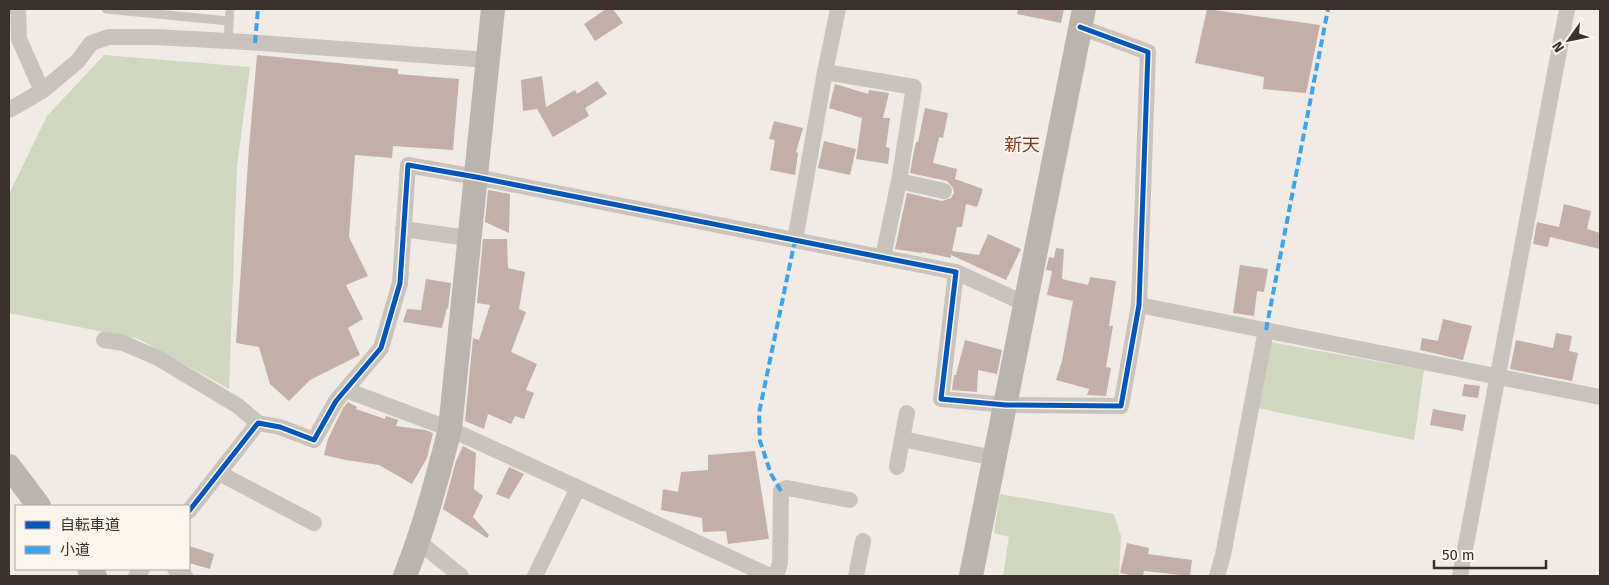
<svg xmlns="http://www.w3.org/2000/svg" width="1609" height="585" viewBox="0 0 1609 585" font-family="'Fira Sans','Noto Sans JP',sans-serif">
<rect width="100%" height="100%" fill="#f0ebe5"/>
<path fill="#d1d6bf" d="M 104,55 L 250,67 L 237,166 L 229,389 L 139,339 L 9,313 L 9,194 L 47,116 Z
M 1270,342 L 1424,370 L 1414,440 L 1257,408 Z
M 1000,494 L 1114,514 L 1121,536 L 1119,576 L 1003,576 L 1009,537 L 994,533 Z"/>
<path fill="#c3afa7" d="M 606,9 L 613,9 L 623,23 L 595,41 L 584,24 Z
M 1018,9 L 1064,9 L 1061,23 L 1017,14 Z
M 1207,9 L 1320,25 L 1306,93 L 1263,89 L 1264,77 L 1195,63 Z
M 257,55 L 398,69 L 398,74 L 459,79 L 453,150 L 393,146 L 392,158 L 355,155 L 349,237 L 368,276 L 346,285 L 363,319 L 348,328 L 360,355 L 310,380 L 289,401 L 270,384 L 259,347 L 236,343 L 249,147 Z
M 542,76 L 546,107 L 575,90 L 577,94 L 597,81 L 607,94 L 585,108 L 589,116 L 553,137 L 537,109 L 523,111 L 521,80 Z
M 835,84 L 868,94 L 869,90 L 889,93 L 883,118 L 890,118 L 886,147 L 890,148 L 888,164 L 856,159 L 862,118 L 829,108 Z
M 925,108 L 948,113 L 943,138 L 939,137 L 933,163 L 957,169 L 955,179 L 983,189 L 977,207 L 966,204 L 962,227 L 957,227 L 952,251 L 979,255 L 988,234 L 1021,249 L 1006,280 L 951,255 L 951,258 L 922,252 L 922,253 L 895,249 L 907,193 L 942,201 L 951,198 L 954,193 L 953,188 L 947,181 L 910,173 L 914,151 L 916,142 L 918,142 Z
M 774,121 L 803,128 L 796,152 L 798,153 L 795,175 L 770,170 L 775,140 L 769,139 Z
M 824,141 L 856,149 L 850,175 L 818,168 Z
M 488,190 L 510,194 L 509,233 L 485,222 Z
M 1564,204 L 1591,211 L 1587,229 L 1600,233 L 1600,249 L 1550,237 L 1548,247 L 1533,244 L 1537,222 L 1559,227 Z
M 483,239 L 507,239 L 508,268 L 525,272 L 519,309 L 526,312 L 511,352 L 537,364 L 526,390 L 534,393 L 524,419 L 515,416 L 511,424 L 488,414 L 484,429 L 465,421 L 473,338 L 479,340 L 490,305 L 477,303 Z
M 1056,248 L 1064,249 L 1062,279 L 1088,285 L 1090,277 L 1116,281 L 1109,326 L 1113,326 L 1106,367 L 1111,368 L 1106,396 L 1087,395 L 1089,389 L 1056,380 L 1062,361 L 1073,301 L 1047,295 L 1052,271 L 1046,270 L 1049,257 L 1054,258 Z
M 1240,265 L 1268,269 L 1264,292 L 1257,291 L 1254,316 L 1233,313 Z
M 426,279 L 451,283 L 448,309 L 447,308 L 442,328 L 403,322 L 407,309 L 421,310 Z
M 1443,319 L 1472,326 L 1463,360 L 1420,350 L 1422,338 L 1438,341 Z
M 1556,333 L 1572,336 L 1569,351 L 1578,353 L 1572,381 L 1510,369 L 1516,340 L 1553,348 Z
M 965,340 L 1002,350 L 997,374 L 978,370 L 977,392 L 952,390 L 954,375 L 956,375 Z
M 1464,384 L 1480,386 L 1478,398 L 1462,396 Z
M 348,402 L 357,407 L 356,409 L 385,419 L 386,416 L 398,420 L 396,426 L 425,430 L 433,433 L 427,458 L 412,484 L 379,465 L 346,460 L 324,455 L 328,439 L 343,408 Z
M 1433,409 L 1466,415 L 1463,431 L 1430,425 Z
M 463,446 L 476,453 L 474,489 L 483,496 L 473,517 L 489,535 L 487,538 L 443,509 L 456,461 Z
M 755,451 L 769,539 L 728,544 L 726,531 L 703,532 L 702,518 L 661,510 L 663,489 L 678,492 L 681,472 L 708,470 L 708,455 Z
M 509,467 L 524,474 L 509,499 L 496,494 Z
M 1127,543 L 1149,548 L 1148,554 L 1192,560 L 1190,576 L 1144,571 L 1143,576 L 1135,576 L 1120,573 Z
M 189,546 L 214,554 L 210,569 L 189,563 Z"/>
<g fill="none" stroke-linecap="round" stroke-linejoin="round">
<path stroke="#c9c3be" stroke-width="9" d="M 106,9 L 229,21
M 228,41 L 230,9"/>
<path stroke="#c9c3be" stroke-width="16" d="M 825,72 L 838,9
M 42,91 L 78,61 L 91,43 L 109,37 L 156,37 L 246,42 L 488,60
M 9,110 L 42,91 L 19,39 L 18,9
M 899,181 L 944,191
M 403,229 L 468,238
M 795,240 L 825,72 L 914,87 L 899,181 L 883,257
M 956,272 L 1026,304
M 1139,305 L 1600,397
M 104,340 L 123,343 L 158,358 L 238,406 L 258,423
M 346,390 L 450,429 L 770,576
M 902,439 L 907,413
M 897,467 L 902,439 L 994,458
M 219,473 L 314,523
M 189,511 L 258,423 L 280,427 L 314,440 L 336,401 L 381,348 L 400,283 L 408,165 L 476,177 L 956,272 L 941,399 L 1006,405 L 1121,406 L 1139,305 L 1148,52 L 1080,27
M 419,542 L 461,576
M 175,569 L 185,576
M 136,576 L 142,569
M 535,576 L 578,488
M 776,576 L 780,563 L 781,491 L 787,488 L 850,500
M 856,576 L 863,541
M 1217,576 L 1223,555 L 1266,330
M 1460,576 L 1567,9"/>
<path stroke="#bab3ae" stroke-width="24" d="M 9,466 L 39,506
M 89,569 L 95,576
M 405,576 C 424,528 437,479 450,429 L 493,9
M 971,576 L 1084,9"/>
<path stroke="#3fa3eb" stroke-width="4" stroke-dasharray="8 4" stroke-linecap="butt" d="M 255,43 L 258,9
M 1266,330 L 1328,9
M 781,491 L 771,474 L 760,441 L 759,413 L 795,240"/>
<g stroke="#fbf5ee" stroke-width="8">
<path id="cycleway" d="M 189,511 L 258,423 L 280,427 L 314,440 L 336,401 L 381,348 L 400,283 L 408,165 L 476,177 L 956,272 L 941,399 L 1006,405 L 1121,406 L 1139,305 L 1148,52 L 1080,27"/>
</g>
<use href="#cycleway" stroke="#0057b8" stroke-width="5"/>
</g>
<g text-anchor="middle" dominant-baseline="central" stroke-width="4" stroke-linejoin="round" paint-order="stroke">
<g font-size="18" fill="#8c3b22" stroke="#fbf5ee">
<text x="1022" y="145">新天</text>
</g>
</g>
<rect width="1609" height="585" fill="none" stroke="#3b302b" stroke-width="20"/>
<rect x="15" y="505" width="175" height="65" fill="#fbf5ee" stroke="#aea6a0"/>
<rect x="25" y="521" width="25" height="8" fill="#0057b8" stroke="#aea6a0"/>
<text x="60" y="530" font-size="15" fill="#3b302b">自転車道</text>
<rect x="25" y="546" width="25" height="8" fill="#3fa3eb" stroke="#aea6a0"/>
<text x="60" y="555" font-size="15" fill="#3b302b">小道</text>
<g transform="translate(1569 40) rotate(237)" stroke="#fbf5ee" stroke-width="4" paint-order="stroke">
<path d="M0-4L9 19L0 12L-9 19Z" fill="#3b302b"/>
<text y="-8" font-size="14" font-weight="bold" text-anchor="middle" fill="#3b302b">N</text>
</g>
<path d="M1434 560v8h112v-8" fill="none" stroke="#3b302b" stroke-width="2.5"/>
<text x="1442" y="560" font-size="15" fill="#3b302b" stroke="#fbf5ee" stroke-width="4" paint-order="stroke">50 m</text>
</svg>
